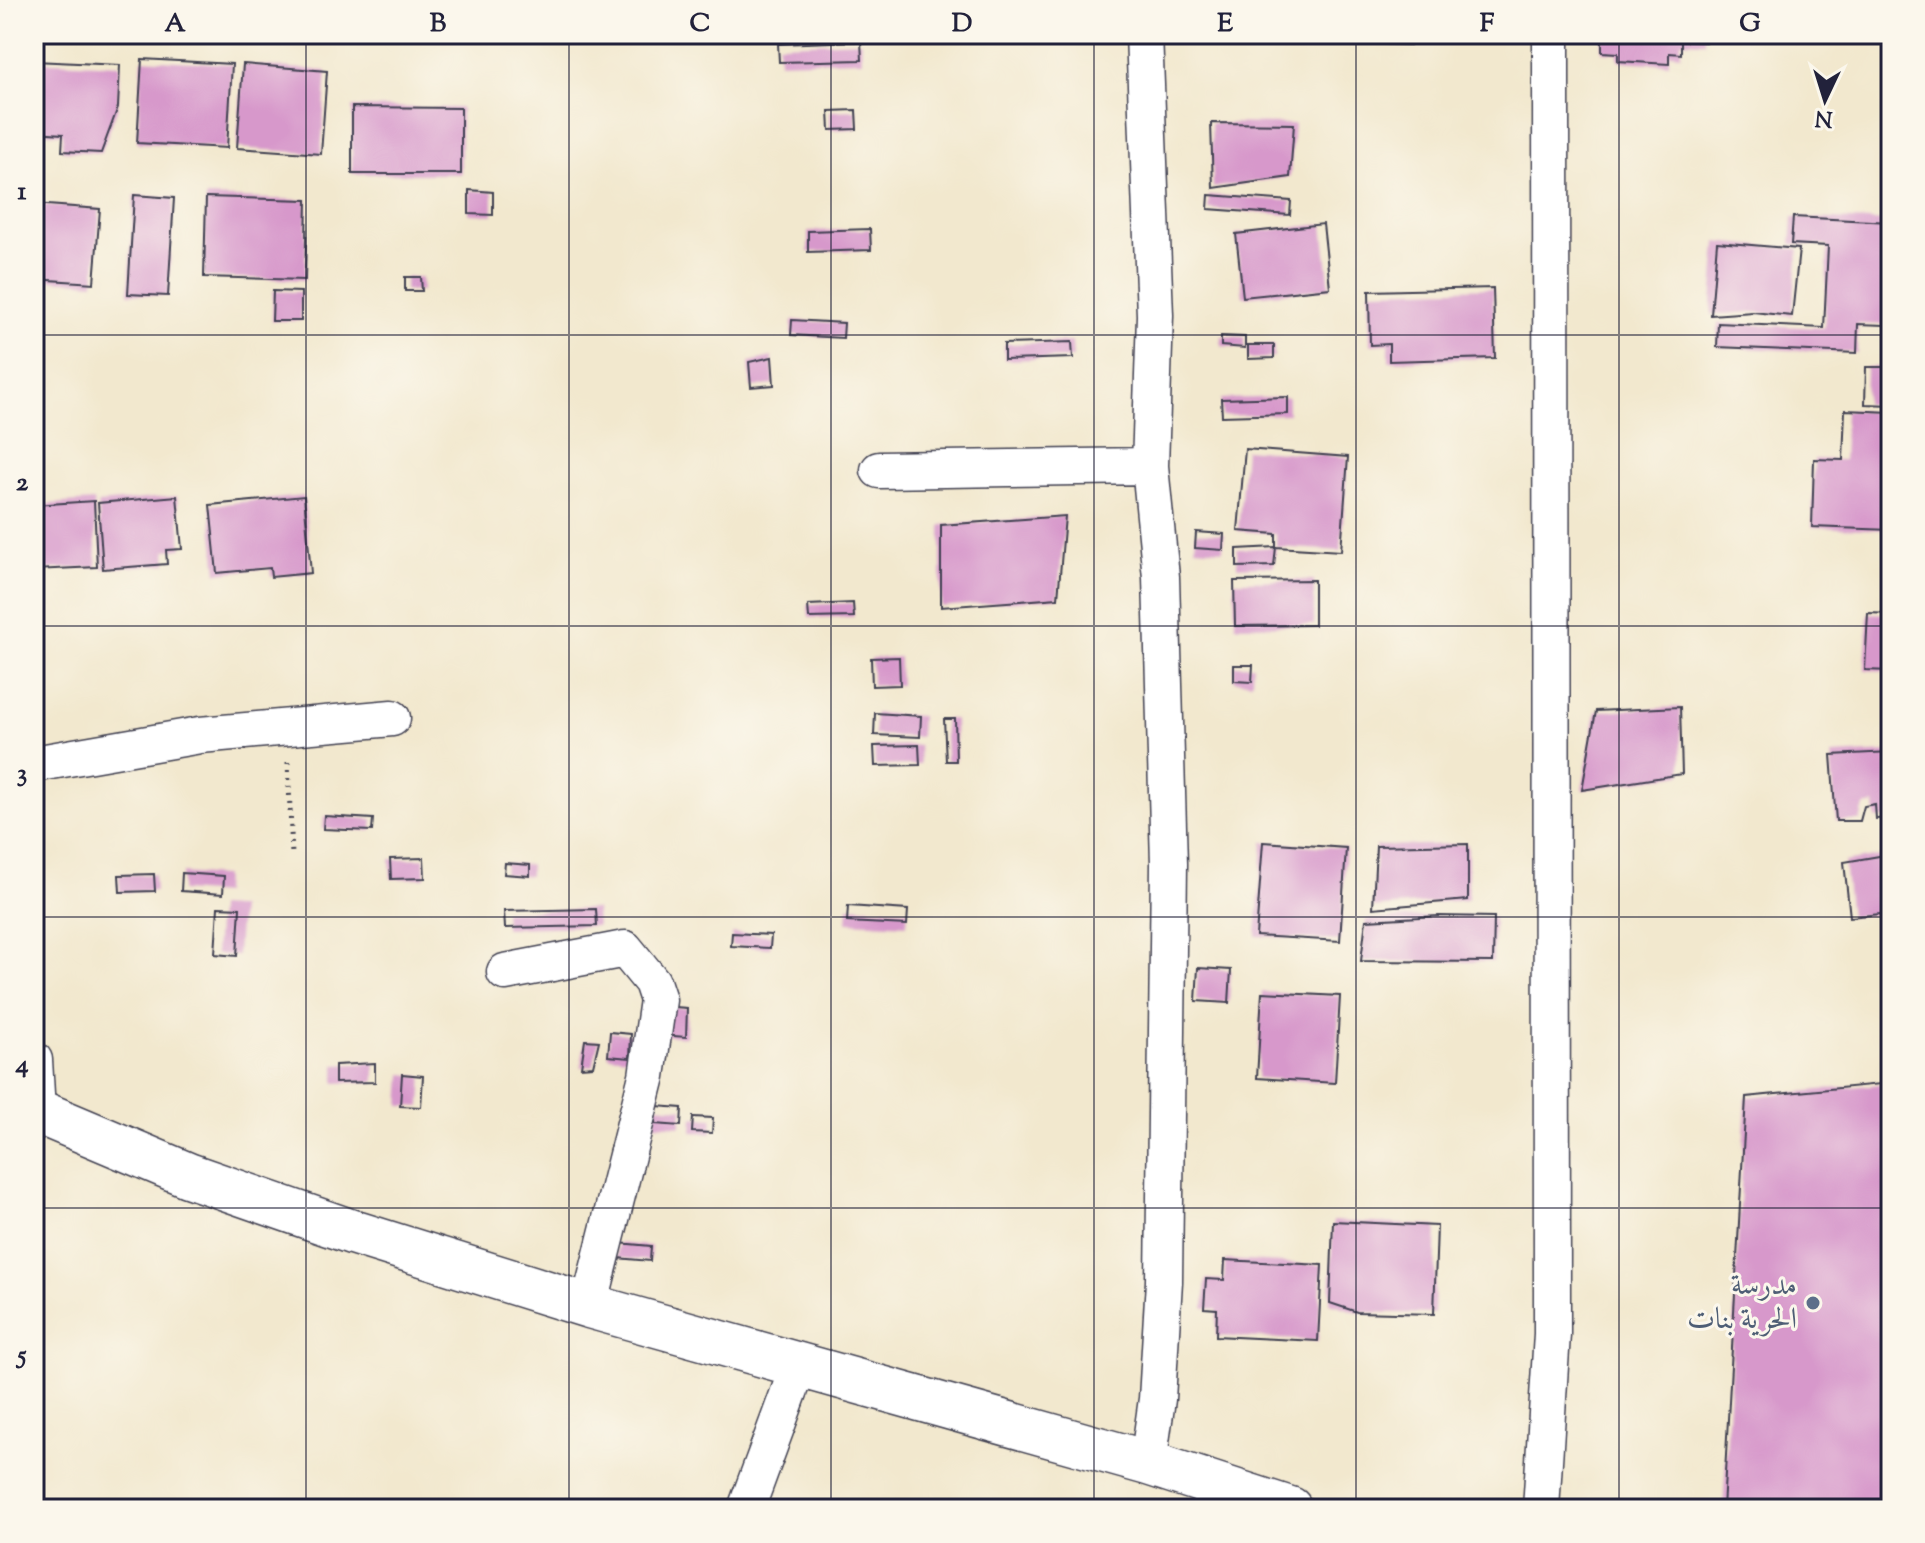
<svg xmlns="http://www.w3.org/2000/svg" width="1925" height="1543" viewBox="0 0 1925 1543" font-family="'Sorts Mill Goudy',Amiri,serif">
<rect width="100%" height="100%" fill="#fbf7ec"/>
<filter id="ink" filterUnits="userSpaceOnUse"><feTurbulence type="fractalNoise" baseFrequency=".0125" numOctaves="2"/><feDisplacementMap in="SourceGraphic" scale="16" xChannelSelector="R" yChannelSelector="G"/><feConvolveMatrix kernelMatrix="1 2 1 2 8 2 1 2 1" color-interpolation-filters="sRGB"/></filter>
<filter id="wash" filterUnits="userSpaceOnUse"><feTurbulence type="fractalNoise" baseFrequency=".006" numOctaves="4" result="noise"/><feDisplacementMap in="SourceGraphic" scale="32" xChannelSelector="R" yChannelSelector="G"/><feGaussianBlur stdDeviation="1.8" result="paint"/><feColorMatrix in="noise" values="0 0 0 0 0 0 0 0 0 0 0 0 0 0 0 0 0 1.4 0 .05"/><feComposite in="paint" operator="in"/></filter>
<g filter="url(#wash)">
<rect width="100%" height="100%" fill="#f2e8ce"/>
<g id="blocks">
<path fill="#d798cb" d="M 1329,34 L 1410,34 L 1410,45 L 1329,42 Z
M 1590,34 L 1705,34 L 1705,42 L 1681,41 L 1681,54 L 1669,53 L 1669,64 L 1618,61 L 1618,53 L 1602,52 L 1602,37 Z
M 861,41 L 862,60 L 779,62 L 778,44 Z
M 142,59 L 232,64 L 227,148 L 137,143 Z
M 34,61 L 120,65 L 118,107 L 101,153 L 62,151 L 63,134 L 34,132 Z
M 243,64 L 327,71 L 321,154 L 237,148 Z
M 352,107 L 461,108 L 461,174 L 352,174 Z
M 856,110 L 857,129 L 830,130 L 829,111 Z
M 1211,123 L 1294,124 L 1290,177 L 1213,188 Z
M 469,190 L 493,192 L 493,215 L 469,214 Z
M 134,195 L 174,198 L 168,296 L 128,294 Z
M 1209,195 L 1291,201 L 1290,215 L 1208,209 Z
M 206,197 L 307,200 L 305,280 L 204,277 Z
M 34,204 L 100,209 L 94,283 L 34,279 Z
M 1793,217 L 1890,222 L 1885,325 L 1858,324 L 1857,353 L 1717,347 L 1718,323 L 1824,328 L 1828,246 L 1791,244 Z
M 1323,224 L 1330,288 L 1243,297 L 1236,234 Z
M 870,229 L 871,250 L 808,252 L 808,231 Z
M 1717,242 L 1799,249 L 1792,316 L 1753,312 L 1711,315 Z
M 405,277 L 421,277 L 422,291 L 405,291 Z
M 1493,288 L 1495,358 L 1389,361 L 1389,344 L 1370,345 L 1369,291 Z
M 273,291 L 301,292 L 301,321 L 272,321 Z
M 792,320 L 844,323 L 843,338 L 791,335 Z
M 1221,336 L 1245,337 L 1245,348 L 1221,346 Z
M 1072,342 L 1073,358 L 1004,360 L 1004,344 Z
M 1248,345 L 1274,345 L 1274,358 L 1248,359 Z
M 772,357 L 774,385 L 751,387 L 749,362 Z
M 1866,367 L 1891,367 L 1891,405 L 1865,404 Z
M 1288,397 L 1288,414 L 1222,416 L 1221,399 Z
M 1845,410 L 1891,412 L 1891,530 L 1812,527 L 1814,459 L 1843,460 Z
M 1245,449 L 1348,457 L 1341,551 L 1276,547 L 1276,534 L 1238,531 Z
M 177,496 L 182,549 L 166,550 L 167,564 L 103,569 L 98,503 Z
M 304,496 L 311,573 L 271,577 L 270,568 L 217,573 L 210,505 Z
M 94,501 L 97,567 L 34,570 L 34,505 Z
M 1065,516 L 1058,598 L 941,607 L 941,525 Z
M 1196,532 L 1224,534 L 1223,550 L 1195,548 Z
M 1276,547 L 1274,566 L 1237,567 L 1237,549 Z
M 1314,580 L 1314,625 L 1235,626 L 1234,581 Z
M 853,603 L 854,617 L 809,618 L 808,605 Z
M 1868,613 L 1891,614 L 1891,671 L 1865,670 Z
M 899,657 L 900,685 L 872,686 L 871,658 Z
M 1234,665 L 1253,665 L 1252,682 L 1234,681 Z
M 1680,707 L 1682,774 L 1582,790 L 1596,711 Z
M 875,713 L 921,716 L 920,737 L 874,735 Z
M 944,719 L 955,719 L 956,761 L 946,761 Z
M 919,745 L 920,765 L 875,766 L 874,746 Z
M 1891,752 L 1891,818 L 1876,819 L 1875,804 L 1864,806 L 1860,821 L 1836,821 L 1831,755 Z
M 324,816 L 373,819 L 372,831 L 323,829 Z
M 1263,842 L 1346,848 L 1340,941 L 1256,936 Z
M 1468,844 L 1468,900 L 1373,908 L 1376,846 Z
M 1891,854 L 1891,913 L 1850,917 L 1844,862 Z
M 424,858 L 425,878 L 391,879 L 390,859 Z
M 505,863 L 530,865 L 530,876 L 504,874 Z
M 182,873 L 224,876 L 223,894 L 181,891 Z
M 154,874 L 155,891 L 120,892 L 119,875 Z
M 848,906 L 908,910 L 907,925 L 847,922 Z
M 218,907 L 240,908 L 237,956 L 215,954 Z
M 596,909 L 597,926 L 505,928 L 504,911 Z
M 1439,916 L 1494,917 L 1493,962 L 1361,961 L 1366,920 Z
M 732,933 L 771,935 L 770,948 L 731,946 Z
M 1198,968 L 1231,970 L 1229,1003 L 1196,1001 Z
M 1262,992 L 1340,996 L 1335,1083 L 1257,1078 Z
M 662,1006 L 687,1008 L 686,1037 L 661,1035 Z
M 610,1032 L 631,1034 L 630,1058 L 608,1056 Z
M 585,1040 L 599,1041 L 593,1066 L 581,1067 Z
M 375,1063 L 375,1082 L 335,1083 L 335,1065 Z
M 402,1074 L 423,1076 L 421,1107 L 400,1106 Z
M 1891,1083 L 1891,1509 L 1723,1509 L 1746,1097 Z
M 656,1106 L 682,1108 L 681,1126 L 655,1124 Z
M 693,1117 L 713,1118 L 712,1133 L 692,1132 Z
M 1333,1221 L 1437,1226 L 1434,1314 L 1357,1312 L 1330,1303 Z
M 618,1243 L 651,1246 L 650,1261 L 617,1258 Z
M 1225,1260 L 1322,1265 L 1318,1341 L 1216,1336 L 1217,1309 L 1204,1308 L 1206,1279 L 1224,1280 Z"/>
</g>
</g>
<g filter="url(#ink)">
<use href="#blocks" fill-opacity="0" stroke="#414051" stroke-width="2"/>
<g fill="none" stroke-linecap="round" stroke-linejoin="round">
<g stroke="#414051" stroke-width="39">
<path id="minor" d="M 1144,34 L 1155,315 L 1150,466 L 1161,577 L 1169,864 L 1164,1281 L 1157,1399 L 1148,1463
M 879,470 L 1150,466
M 34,764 L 200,735 L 392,718
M 505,972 L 625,949 L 652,982 L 658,1000 L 647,1076 L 589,1306
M 34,1060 L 37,1111
M 746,1509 L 799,1365
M 1541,1509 L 1552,1334 L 1551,34"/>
</g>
<g stroke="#414051" stroke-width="47">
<path id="tertiary" d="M 34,1110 L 188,1175 L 352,1232 L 589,1306 L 1148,1463 L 1290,1509"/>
</g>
<path stroke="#414051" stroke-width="5" stroke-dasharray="2 6" stroke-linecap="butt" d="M 288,762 L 292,855"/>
<use href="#minor" stroke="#fff" stroke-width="36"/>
<use href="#tertiary" stroke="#fff" stroke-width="44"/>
</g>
</g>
<path fill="none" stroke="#22223b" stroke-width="2" stroke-opacity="0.55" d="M 306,34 L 306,1509M 569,34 L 569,1509M 831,34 L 831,1509M 1094,34 L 1094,1509M 1356,34 L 1356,1509M 1619,34 L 1619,1509M 34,335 L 1891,335M 34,626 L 1891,626M 34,917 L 1891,917M 34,1208 L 1891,1208"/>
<circle fill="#5c6f8a" stroke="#fbf7ec" stroke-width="3" cx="1813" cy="1303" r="8"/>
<g text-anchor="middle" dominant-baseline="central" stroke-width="6" stroke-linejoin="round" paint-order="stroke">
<g font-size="30" fill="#4e5e75" stroke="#fbf7ec" text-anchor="end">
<text x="1797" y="1286">مدرسة<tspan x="1797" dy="34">الحرية بنات</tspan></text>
</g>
</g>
<rect width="1925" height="1543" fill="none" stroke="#fbf7ec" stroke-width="88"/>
<g transform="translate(1825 100) rotate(184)" stroke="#fbf7ec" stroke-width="6" paint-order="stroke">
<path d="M0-6L14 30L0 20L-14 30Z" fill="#22223b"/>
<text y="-12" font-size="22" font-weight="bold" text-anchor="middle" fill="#22223b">N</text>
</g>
<rect x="44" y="44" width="1837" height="1455" fill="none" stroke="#22223b" stroke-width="3"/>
<g font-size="26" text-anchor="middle" font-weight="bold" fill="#22223b">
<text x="175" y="31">A</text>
<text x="438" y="31">B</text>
<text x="700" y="31">C</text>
<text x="962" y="31">D</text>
<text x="1225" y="31">E</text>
<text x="1487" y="31">F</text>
<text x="1750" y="31">G</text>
<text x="22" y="199">1</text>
<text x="22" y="490">2</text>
<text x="22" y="781">3</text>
<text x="22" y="1072">4</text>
<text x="22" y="1363">5</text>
</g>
</svg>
